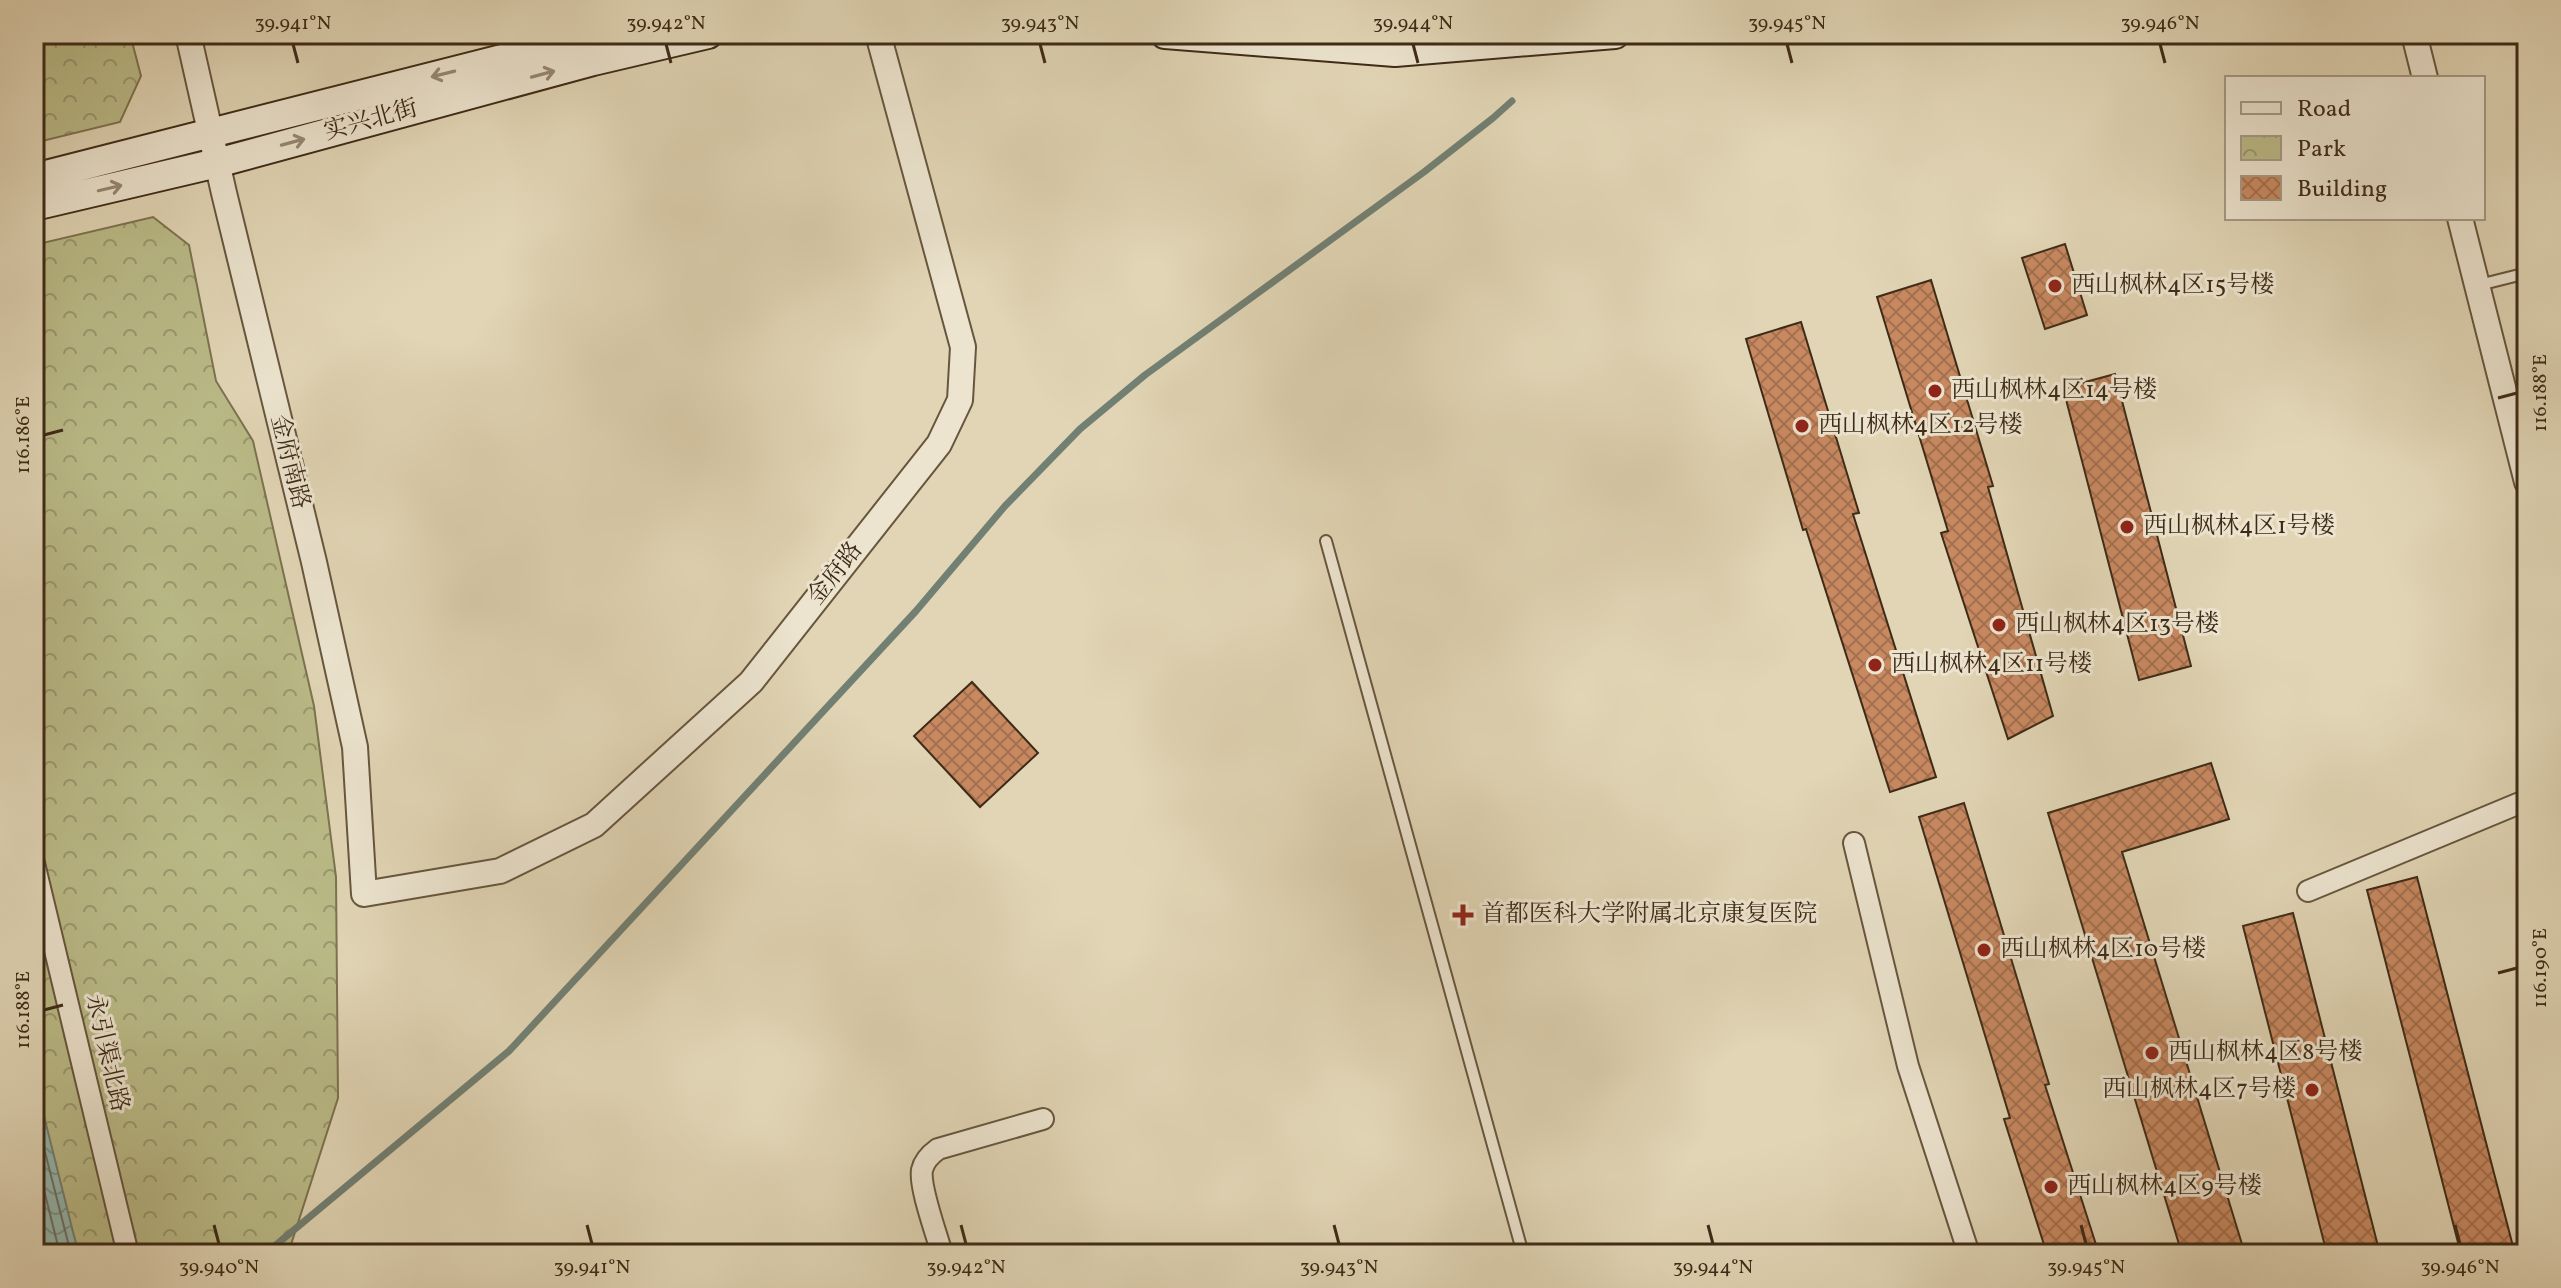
<svg xmlns="http://www.w3.org/2000/svg" width="2561" height="1288" viewBox="0 0 2561 1288" font-family="Vollkorn,'Noto Serif SC',serif">
<defs>
<pattern id="park-crowns" width="20" height="18" patternUnits="userSpaceOnUse" patternTransform="scale(2)"><rect width="20" height="18" fill="#babb88"/><path d="M2 6a3 3 0 1 1 6 0M12 15a3 3 0 1 1 6 0" fill="none" stroke="#99986e"/></pattern>
<pattern id="water-waves" width="16" height="10" patternUnits="userSpaceOnUse" patternTransform="scale(2)"><rect width="16" height="10" fill="#94b8b0"/><path d="M0 5q4-4 8 0t8 0" fill="none" stroke="#7a968e"/></pattern>
<pattern id="building-cross-hatch" width="8" height="8" patternUnits="userSpaceOnUse" patternTransform="scale(2)"><rect width="8" height="8" fill="#c88961"/><path d="M0 0l8 8M0 8l8-8" fill="none" stroke="#a4704f"/></pattern>
</defs>
<rect width="100%" height="100%" fill="#e1d5b5"/>
<filter id="stains"><feTurbulence type="fractalNoise" baseFrequency=".0025" numOctaves="4"/><feColorMatrix values="0 0 0 0 .2 0 0 0 0 .09 0 0 0 0 .02 0 0 0 .5 -.17"/></filter>
<radialGradient id="worn" r=".72"><stop offset=".6" stop-color="#630" stop-opacity="0"/><stop offset="1" stop-color="#630" stop-opacity=".3"/></radialGradient>
<path fill="url(#park-crowns)" stroke="#7c7350" stroke-width="2" d="M 34,34 L 130,34 L 141,76 L 120,122 L 34,143 Z
M 153,217 L 189,245 L 216,381 L 253,441 L 314,706 L 336,877 L 338,1098 L 288,1254 L 34,1254 L 34,245 Z"/>
<path fill="url(#water-waves)" stroke="#728073" stroke-width="2" d="M 34,1076 L 73,1232 L 79,1254 L 34,1254 Z"/>
<g fill="none" stroke-linecap="round" stroke-linejoin="round">
<path stroke="#697264" stroke-width="2" d="M 34,1109 L 71,1254
M 34,1150 L 60,1254"/>
<path stroke="#728073" stroke-width="7" d="M 265,1254 L 509,1051 L 916,611 L 1005,506 L 1080,429 L 1145,375 L 1424,172 L 1493,118 L 1512,101"/>
</g>
<path fill="url(#building-cross-hatch)" stroke="#3e2b17" stroke-width="2" d="M 2065,244 L 2087,315 L 2045,329 L 2022,258 Z
M 1931,280 L 1993,486 L 1988,487 L 2053,716 L 2008,739 L 1941,533 L 1948,531 L 1877,297 Z
M 1801,322 L 1859,513 L 1853,514 L 1936,777 L 1890,792 L 1806,529 L 1803,530 L 1746,339 Z
M 2115,374 L 2191,666 L 2139,680 L 2063,388 Z
M 972,682 L 1038,753 L 980,807 L 914,736 Z
M 2211,763 L 2229,819 L 2122,852 L 2245,1254 L 2182,1254 L 2048,813 Z
M 1964,803 L 2049,1084 L 2045,1085 L 2099,1254 L 2047,1254 L 2004,1119 L 2010,1118 L 1919,817 Z
M 2417,877 L 2515,1254 L 2461,1254 L 2367,890 Z
M 2293,913 L 2380,1254 L 2327,1254 L 2243,926 Z"/>
<g fill="none" stroke-linecap="round" stroke-linejoin="round">
<g stroke="#67563e" stroke-width="14">
<path id="service" d="M 2479,285 L 2527,273
M 1326,541 L 1523,1254"/>
</g>
<g stroke="#67563e" stroke-width="24">
<path id="minor" d="M 1854,843 L 1908,1066 L 1969,1254
M 34,863 L 128,1254
M 2308,891 L 2527,800
M 942,1254 C 937,1235 919,1187 922,1170 C 924,1161 931,1154 938,1149 L 1043,1119"/>
</g>
<g stroke="#67563e" stroke-width="28">
<path id="tertiary" d="M 188,34 L 224,193 L 314,562 L 355,747 L 364,894 L 500,871 L 594,825 L 751,682 L 939,444 L 960,400 L 963,347 L 878,34
M 2414,34 L 2425,78
M 2460,218 L 2527,482"/>
</g>
<g stroke="#3e2b17" stroke-width="32">
<path id="secondary" d="M 1165,34 L 1395,52 L 1615,34
M 34,178 L 600,34
M 34,206 L 217,163 L 593,61 L 708,34"/>
</g>
<use href="#service" stroke="#ece4cf" stroke-width="10"/>
<use href="#minor" stroke="#ece4cf" stroke-width="20"/>
<use href="#tertiary" stroke="#ece4cf" stroke-width="24"/>
<use href="#secondary" stroke="#ece4cf" stroke-width="28"/>
</g>
<defs><path id="oneway-shaft" d="M-6 0H5M1.5-3L5.5 0L1.5 3" fill="none" stroke-width="1.6" stroke-linecap="round" stroke-linejoin="round" transform="scale(2)"/></defs>
<g stroke="#958873">
<use href="#oneway-shaft" transform="translate(443 74) rotate(166)"/>
<use href="#oneway-shaft" transform="translate(543 74) rotate(-15)"/>
<use href="#oneway-shaft" transform="translate(293 142) rotate(-15)"/>
<use href="#oneway-shaft" transform="translate(110 188) rotate(-13)"/>
</g>
<path fill="none" stroke="#3e2b17" stroke-width="3" d="M 293,44 L 298,63M 666,44 L 671,63M 1040,44 L 1045,63M 1413,44 L 1418,63M 1787,44 L 1792,63M 2160,44 L 2165,63M 2498,398 L 2517,393M 44,435 L 63,430M 2498,973 L 2517,968M 44,1010 L 63,1005M 214,1225 L 219,1244M 587,1225 L 592,1244M 961,1225 L 966,1244M 1334,1225 L 1339,1244M 1708,1225 L 1713,1244M 2081,1225 L 2086,1244M 2455,1225 L 2460,1244"/>
<g fill="#8f2418" stroke="#ece4cf" stroke-width="3">
<circle cx="2055" cy="286" r="8"/>
<circle cx="1935" cy="391" r="8"/>
<circle cx="1802" cy="426" r="8"/>
<circle cx="2127" cy="527" r="8"/>
<circle cx="1999" cy="625" r="8"/>
<circle cx="1875" cy="665" r="8"/>
<path d="M1459 903h8v8h8v8h-8v8h-8v-8h-8v-8h8z"/>
<circle cx="1984" cy="950" r="8"/>
<circle cx="2152" cy="1053" r="8"/>
<circle cx="2312" cy="1090" r="8"/>
<circle cx="2051" cy="1187" r="8"/>
</g>
<g text-anchor="middle" dominant-baseline="central" stroke-width="6" stroke-linejoin="round" paint-order="stroke">
<g font-size="24" fill="#3e2b17" stroke="#ece4cf">
<text transform="translate(371 121) rotate(-15)">实兴北街</text>
<text transform="translate(289 462) rotate(76)">金府南路</text>
<text transform="translate(836 574) rotate(-52)">金府路</text>
<text transform="translate(106 1053) rotate(77)">永引渠北路</text>
</g>
<g font-size="24" fill="#3e2b17" stroke="#ece4cf" text-anchor="start">
<text x="2071" y="286">西山枫林4区15号楼</text>
<text x="1951" y="391">西山枫林4区14号楼</text>
<text x="1818" y="426">西山枫林4区12号楼</text>
<text x="2143" y="527">西山枫林4区1号楼</text>
<text x="2015" y="625">西山枫林4区13号楼</text>
<text x="1891" y="665">西山枫林4区11号楼</text>
<text x="1481" y="915">首都医科大学附属北京康复医院</text>
<text x="2000" y="950">西山枫林4区10号楼</text>
<text x="2168" y="1053">西山枫林4区8号楼</text>
<text x="2296" y="1090" text-anchor="end">西山枫林4区7号楼</text>
<text x="2067" y="1187">西山枫林4区9号楼</text>
</g>
</g>
<rect width="2561" height="1288" fill="none" stroke="#e1d5b5" stroke-width="88"/>
<rect x="2225" y="76" width="260" height="144" fill="#ece4cf" stroke="#a69a85" stroke-width="2"/>
<rect x="2241" y="102" width="40" height="12" fill="#ece4cf" stroke="#a69a85" stroke-width="2"/>
<text x="2297" y="116" font-size="24" fill="#3e2b17">Road</text>
<rect x="2241" y="136" width="40" height="24" fill="url(#park-crowns)" stroke="#a69a85" stroke-width="2"/>
<text x="2297" y="156" font-size="24" fill="#3e2b17">Park</text>
<rect x="2241" y="176" width="40" height="24" fill="url(#building-cross-hatch)" stroke="#a69a85" stroke-width="2"/>
<text x="2297" y="196" font-size="24" fill="#3e2b17">Building</text>
<rect x="44" y="44" width="2473" height="1200" fill="none" stroke="#3e2b17" stroke-width="3"/>
<g font-size="20" text-anchor="middle" fill="#3e2b17">
<text x="293" y="29">39.941°N</text>
<text x="666" y="29">39.942°N</text>
<text x="1040" y="29">39.943°N</text>
<text x="1413" y="29">39.944°N</text>
<text x="1787" y="29">39.945°N</text>
<text x="2160" y="29">39.946°N</text>
<text transform="translate(2539 393) rotate(-90)" y="7">116.188°E</text>
<text transform="translate(22 435) rotate(-90)" y="7">116.186°E</text>
<text transform="translate(2539 968) rotate(-90)" y="7">116.190°E</text>
<text transform="translate(22 1010) rotate(-90)" y="7">116.188°E</text>
<text x="219" y="1273">39.940°N</text>
<text x="592" y="1273">39.941°N</text>
<text x="966" y="1273">39.942°N</text>
<text x="1339" y="1273">39.943°N</text>
<text x="1713" y="1273">39.944°N</text>
<text x="2086" y="1273">39.945°N</text>
<text x="2460" y="1273">39.946°N</text>
</g>
<rect width="100%" height="100%" filter="url(#stains)"/>
<rect width="100%" height="100%" fill="url(#worn)"/>
</svg>
